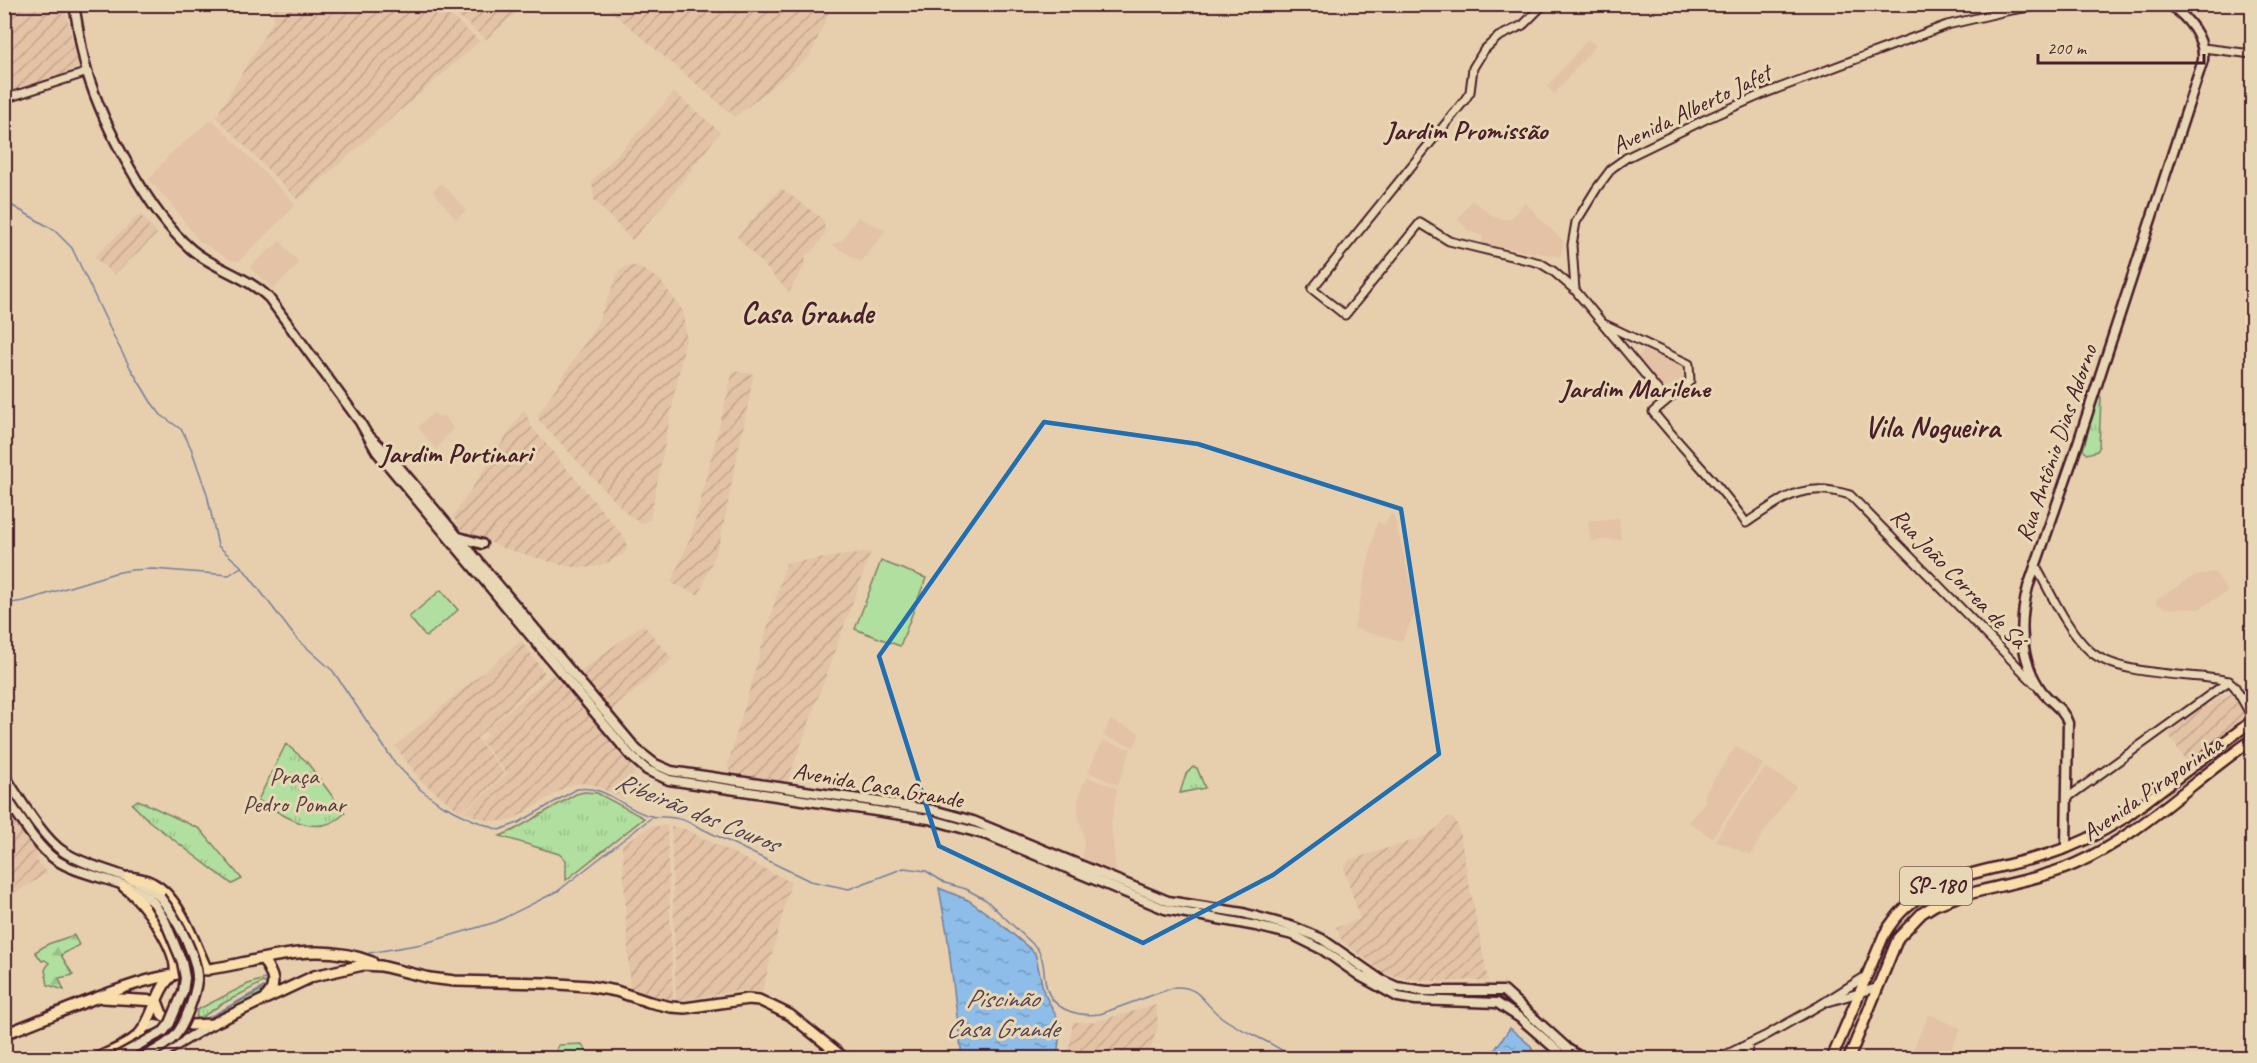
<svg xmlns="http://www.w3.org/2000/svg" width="2257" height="1063" viewBox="0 0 2257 1063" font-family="Caveat,sans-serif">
<defs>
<pattern id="industrial-furrows" width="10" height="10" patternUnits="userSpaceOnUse" patternTransform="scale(1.5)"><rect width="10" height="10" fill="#e3c2a5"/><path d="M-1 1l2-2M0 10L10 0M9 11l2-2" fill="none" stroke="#c4a68e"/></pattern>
<pattern id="grass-tufts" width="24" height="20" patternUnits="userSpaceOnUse" patternTransform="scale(1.5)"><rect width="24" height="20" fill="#b1df9f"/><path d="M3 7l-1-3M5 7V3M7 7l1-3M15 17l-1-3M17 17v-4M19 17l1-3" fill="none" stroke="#9abf89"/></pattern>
<pattern id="forest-firs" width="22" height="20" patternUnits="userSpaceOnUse" patternTransform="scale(1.5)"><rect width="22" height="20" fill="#b1df9f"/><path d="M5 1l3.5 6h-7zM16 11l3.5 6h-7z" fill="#9abf89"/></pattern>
<pattern id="water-ripples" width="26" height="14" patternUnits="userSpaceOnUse" patternTransform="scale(1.5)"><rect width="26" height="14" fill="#8dbde8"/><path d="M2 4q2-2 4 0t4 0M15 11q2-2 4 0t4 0" fill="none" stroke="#7599bc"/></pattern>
</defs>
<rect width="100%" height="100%" fill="#e7cfae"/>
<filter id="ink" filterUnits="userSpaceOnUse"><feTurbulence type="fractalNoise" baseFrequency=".0167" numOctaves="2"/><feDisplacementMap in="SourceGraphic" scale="12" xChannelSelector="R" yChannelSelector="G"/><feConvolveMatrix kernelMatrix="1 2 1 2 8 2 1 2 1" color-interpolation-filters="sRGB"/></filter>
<g filter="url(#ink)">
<path fill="#e3c2a5" d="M 1588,39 L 1596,45 L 1554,94 L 1547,87 Z
M 212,119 L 296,205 L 239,261 L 230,260 L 198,240 L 172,205 L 149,180 L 169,155 Z
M 442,183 L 466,210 L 456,219 L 433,191 Z
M 1472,200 L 1494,217 L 1510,220 L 1525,202 L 1544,223 L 1564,241 L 1561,257 L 1482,244 L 1483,236 L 1468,231 L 1458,219 Z
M 857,217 L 886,230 L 861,262 L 832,245 L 843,240 Z
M 280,241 L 298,262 L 297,266 L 273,289 L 249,267 Z
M 1646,349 L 1683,363 L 1684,377 L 1677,383 L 1664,389 L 1637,358 Z
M 434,412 L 439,417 L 444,415 L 453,428 L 436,450 L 418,427 Z
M 1391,514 L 1394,516 L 1415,601 L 1415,613 L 1402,641 L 1354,629 L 1377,521 L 1384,525 Z
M 1619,518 L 1621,539 L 1591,541 L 1588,521 Z
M 2214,572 L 2228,591 L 2199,609 L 2166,608 L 2156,603 L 2156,600 L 2192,577 Z
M 1110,720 L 1140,733 L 1134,747 L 1103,736 Z
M 1102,741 L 1131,749 L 1118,785 L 1088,772 Z
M 1736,746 L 1763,764 L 1712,838 L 1689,822 L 1706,800 L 1703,796 Z
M 1765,767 L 1796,786 L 1762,835 L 1751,855 L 1715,840 Z
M 1087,777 L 1117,788 L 1111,826 L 1116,869 L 1114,872 L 1082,862 L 1084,838 L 1078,814 L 1078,800 L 1082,787 Z
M 1929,1014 L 1961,1029 L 1947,1058 L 1909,1058 Z"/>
<path fill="url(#industrial-furrows)" d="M 5,4 L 64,5 L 79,68 L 5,95 Z
M 275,5 L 438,5 L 480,41 L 298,200 L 216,117 L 273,21 Z
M 444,5 L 525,5 L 486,39 Z
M 604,5 L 832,5 L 810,56 L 735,117 Z
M 674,92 L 720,132 L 668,200 L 632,240 L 594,200 L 592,181 L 650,120 Z
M 781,188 L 824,220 L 825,234 L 812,252 L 806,254 L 805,265 L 789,292 L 737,237 Z
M 140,214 L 157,234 L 114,275 L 94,257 Z
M 627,266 L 637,266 L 660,280 L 683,311 L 686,337 L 650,519 L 641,524 L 626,513 L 538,419 L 538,415 L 597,324 L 619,271 Z
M 733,371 L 754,374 L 720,541 L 699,595 L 671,583 L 692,533 Z
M 524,409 L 531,426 L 626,539 L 627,548 L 624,554 L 600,566 L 582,568 L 565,566 L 503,548 L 461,529 L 453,517 Z
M 871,552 L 787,783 L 732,774 L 727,767 L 786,563 Z
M 643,624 L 672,659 L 611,711 L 579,672 Z
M 521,641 L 545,673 L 477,738 L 505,774 L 461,812 L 421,781 L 395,746 Z
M 552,674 L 601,729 L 635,771 L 623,799 L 595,785 L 581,783 L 567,786 L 511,821 L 489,821 L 464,812 L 507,774 L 481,741 L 488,735 L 485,731 Z
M 2234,692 L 2247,716 L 2188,764 L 2168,734 L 2205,704 L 2208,707 L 2221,696 L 2222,699 Z
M 4,803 L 38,851 L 37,861 L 47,873 L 5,900 Z
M 1448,817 L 1454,819 L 1458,826 L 1488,980 L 1486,982 L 1471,980 L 1442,982 L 1410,979 L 1385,974 L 1342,941 L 1336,927 L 1360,919 L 1344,869 L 1349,860 L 1421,838 L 1439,827 Z
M 651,826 L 667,826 L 673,1000 L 630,992 L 622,844 Z
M 671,826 L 685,829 L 791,882 L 762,992 L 737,991 L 676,1001 Z
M 1156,1005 L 1158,1025 L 1148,1058 L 1068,1058 L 1073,1022 L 1094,1022 Z"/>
<path fill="url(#grass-tufts)" stroke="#7e7f65" stroke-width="1.5" d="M 2098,396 L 2101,397 L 2099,448 L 2097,451 L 2087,454 L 2083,450 Z
M 286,744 L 306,761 L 345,813 C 317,841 285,816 258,800 Z
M 1193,767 L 1197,768 L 1205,788 L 1180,793 L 1186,774 Z
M 584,792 L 597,793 L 644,818 L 566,880 L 566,860 L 559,854 L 500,836 L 514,830 L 576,794 Z
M 138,800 L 200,829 L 242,879 L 232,884 L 149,821 L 132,804 Z
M 268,978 L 270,987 L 268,990 L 208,1021 L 229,1007 L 266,988 L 267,985 L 263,982 L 222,1004 L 196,1021 L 197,1010 L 248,984 Z"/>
<path fill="url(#forest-firs)" stroke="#7e7f65" stroke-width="1.5" d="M 74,935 L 79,945 L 61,955 L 73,975 L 59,978 L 64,990 L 48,985 L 45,970 L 49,963 L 45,960 L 42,961 L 35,952 L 48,944 Z
M 582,1044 L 585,1050 L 594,1058 L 556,1058 L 554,1055 L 559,1045 Z"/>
<path fill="#b1df9f" stroke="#7e7f65" stroke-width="1.5" d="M 881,561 L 926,578 L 900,646 L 855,629 Z
M 441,590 L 458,610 L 426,637 L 409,617 Z"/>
<path fill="url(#water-ripples)" stroke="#727e9c" stroke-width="1.5" d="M 939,888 L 968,900 L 995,919 L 1035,953 L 1044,993 L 1061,1024 L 1057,1058 L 966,1058 L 962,1057 L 947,933 Z
M 1510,1028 L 1531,1046 L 1534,1054 L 1531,1058 L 1489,1058 Z"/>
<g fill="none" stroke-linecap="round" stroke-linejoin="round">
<path stroke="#727e9c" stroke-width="1.5" d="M 4,201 L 54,230 L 72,248 L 116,341 L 131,369 L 151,402 L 161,415 L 182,430 L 191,448 L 207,494 L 218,546 L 242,567 L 296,638 L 333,671 L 395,763 L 421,790 L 440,804 L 473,820 L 499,830 L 518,823 L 577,789 C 606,784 624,810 651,816 C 655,818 660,816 665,817 C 671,817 678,819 684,820 L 810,881 L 849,889 L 904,868 L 926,871 L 945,883 L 966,889 L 986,900 L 1037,948 C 1045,960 1043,972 1046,985 C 1051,1010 1078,1017 1100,1014 L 1175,987 C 1200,986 1202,1002 1220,1016 C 1242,1033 1271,1040 1293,1058
M 4,604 L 24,601 L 115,573 L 131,570 L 153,569 L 229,575 L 241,567
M 369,953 L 422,944 L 496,922 L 558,891 L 651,818
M 204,1020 L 264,987
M 128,1058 L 151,1044"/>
<g stroke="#4a1f2b" stroke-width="11">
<path id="tertiary" d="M 1544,4 L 1523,25 L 1498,37 L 1484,50 L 1473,68 L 1470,92 L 1464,101 L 1312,289 L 1345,315 L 1420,223 L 1449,241 L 1540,263 L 1553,271 L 1575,290 L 1666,400
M 2203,48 L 2252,54
M 4,99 L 88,72
M 1575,290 L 1572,245 L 1576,222 L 1597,188 L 1612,168 L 1626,158 L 1706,119 L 1763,94 L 1947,25 L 2011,10 L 2050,4
M 1604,324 L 1689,364 L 1690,381 L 1653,412 C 1683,450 1719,483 1746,523 C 1784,498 1803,480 1850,495 L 2035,684
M 2035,565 C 2050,591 2067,631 2090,651 C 2119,677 2191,673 2229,681 L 2235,687 L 2252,717
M 2067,798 L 2229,681
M 1828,1002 L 1879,987
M 1719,1058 L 1765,1036 L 1820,1005 L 1866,976
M 1746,1058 L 1749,1044"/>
</g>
<g stroke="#4a1f2b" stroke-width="13">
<path id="secondary" d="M 74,4 C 78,27 81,50 87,72 C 103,125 149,213 191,249 C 214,269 247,276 269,298 L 360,422 L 377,452 L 631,756 L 647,770 L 669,780 L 929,819 L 990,836 L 1165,909 L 1256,926 L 1293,935 L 1323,950 L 1360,976 L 1398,997 L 1416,1000 L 1497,1003 L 1520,1018 L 1566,1058
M 368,435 L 389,455 L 637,750 L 655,764 L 671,771 L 933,810 L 973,821 L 1168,901 L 1243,913 L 1294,927 L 1322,939 L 1381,980 L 1397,987 L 1426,991 L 1504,991 L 1568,1049 L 1582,1058
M 459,537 L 482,544
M 4,775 C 19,797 43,839 64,852 C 95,872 131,871 160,897
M 4,794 C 18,814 36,847 56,860 C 85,879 128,878 154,903
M 2066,848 L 2068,723 C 2063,707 2047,701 2039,687 C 2019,656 2019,622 2028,587 L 2073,458 L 2203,60 C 2205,37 2187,17 2169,4
M 145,1027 L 155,1025 L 166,1027 L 170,1033 L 169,1045
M 155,1058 L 212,1024"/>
</g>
<g stroke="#4a1f2b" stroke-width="14">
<path id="primary" d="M 129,877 C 137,878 145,879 152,883 C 180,897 194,943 207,970
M 124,887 C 143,899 178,950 175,973
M 263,959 C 271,972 279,984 266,997
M 103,998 L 157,1001
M 157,1001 L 162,1014 L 170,1021 L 191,1025 L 212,1024 L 314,976 L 363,965 L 381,966 L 430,978 L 455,981 L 545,983 L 588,986 L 616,991 L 649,1002 L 671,1007 L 685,1008 L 748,999 L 759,1000 L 790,1015 L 844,1058
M 4,1034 C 50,1017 95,996 142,982 C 172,973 202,971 232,965 C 279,955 325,943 372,962
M 98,1058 C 111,1051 132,1044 141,1032 C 155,1014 156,989 173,975
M 1832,1058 L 1884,935 C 1919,873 1988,873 2049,854 C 2075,846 2101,833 2124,818 L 2252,721
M 1849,1058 L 1898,938 L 1922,913 L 1935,905 L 1951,899 C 1991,886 2036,881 2075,864 C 2141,835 2193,780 2252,740"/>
</g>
<use href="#tertiary" stroke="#e8d7b4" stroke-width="7"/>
<use href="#secondary" stroke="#e8d7b4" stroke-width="8"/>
<use href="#primary" stroke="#f9deab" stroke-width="9"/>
<g stroke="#4a1f2b" stroke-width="13" stroke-linecap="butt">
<path id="secondary-bridge" d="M 115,1058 L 164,1031 L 170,1023 L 183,992 L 185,978 L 182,962 L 165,921 L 154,903
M 141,1058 C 152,1052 166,1046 175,1036 C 181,1029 185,1020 188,1012 C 192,1002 196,991 197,980 C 198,956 175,916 160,897"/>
</g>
<use href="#secondary-bridge" stroke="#e8d7b4" stroke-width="8"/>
</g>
</g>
<path fill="none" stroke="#1f6fb2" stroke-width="4.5" stroke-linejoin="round" d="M 1044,422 L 1198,444 L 1401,509 L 1439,754 L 1273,875 L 1143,943 L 939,846 L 879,656 Z"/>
<g text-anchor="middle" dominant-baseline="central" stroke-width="6" stroke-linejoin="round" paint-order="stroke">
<rect fill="#e8d7b4" stroke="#795654" stroke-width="1.5" x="1900" y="867" width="72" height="38" rx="4.5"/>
<g font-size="22" font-weight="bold" fill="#4a1f2b">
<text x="1936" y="886">SP-180</text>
</g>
<g font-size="24" fill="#4a1f2b" stroke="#e8d7b4">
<text transform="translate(1691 109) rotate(-26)">Avenida Alberto Jafet</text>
<text transform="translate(2056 443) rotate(-71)">Rua Antônio Dias Adorno</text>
<text transform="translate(1959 578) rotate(46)">Rua João Correa de Sá</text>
<text transform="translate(878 785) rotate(10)">Avenida Casa Grande</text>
<text transform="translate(2152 788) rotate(-35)">Avenida Piraporinha</text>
</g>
<g font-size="24" fill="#593c3c" stroke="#e8d7b4">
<text x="294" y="776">Praça<tspan x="294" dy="28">Pedro Pomar</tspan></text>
</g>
<g font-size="26" font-style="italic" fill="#573f51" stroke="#e8d7b4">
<text transform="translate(697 812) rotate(22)">Ribeirão dos Couros</text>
<text x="1002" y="998">Piscinão<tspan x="1002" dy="30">Casa Grande</tspan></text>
</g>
<g font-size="27" font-weight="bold" fill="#4a1f2b" stroke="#e8d7b4">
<text x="1466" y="130">Jardim Promissão</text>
<text x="1635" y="388">Jardim Marilene</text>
<text x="456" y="453">Jardim Portinari</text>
</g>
<g font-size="30" font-weight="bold" fill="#4a1f2b" stroke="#e8d7b4">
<text x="807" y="313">Casa Grande</text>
<text x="1932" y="427">Vila Nogueira</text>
</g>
</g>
<rect width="2257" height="1063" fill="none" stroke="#e8d7b4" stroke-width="24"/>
<rect x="12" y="12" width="2233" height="1039" fill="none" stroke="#4a1f2b" stroke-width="2" filter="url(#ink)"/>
<path d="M2038 54v9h166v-9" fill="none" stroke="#4a1f2b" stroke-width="3"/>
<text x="2047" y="54" font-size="18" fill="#4a1f2b" stroke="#e8d7b4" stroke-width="4.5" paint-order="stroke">200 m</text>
</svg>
